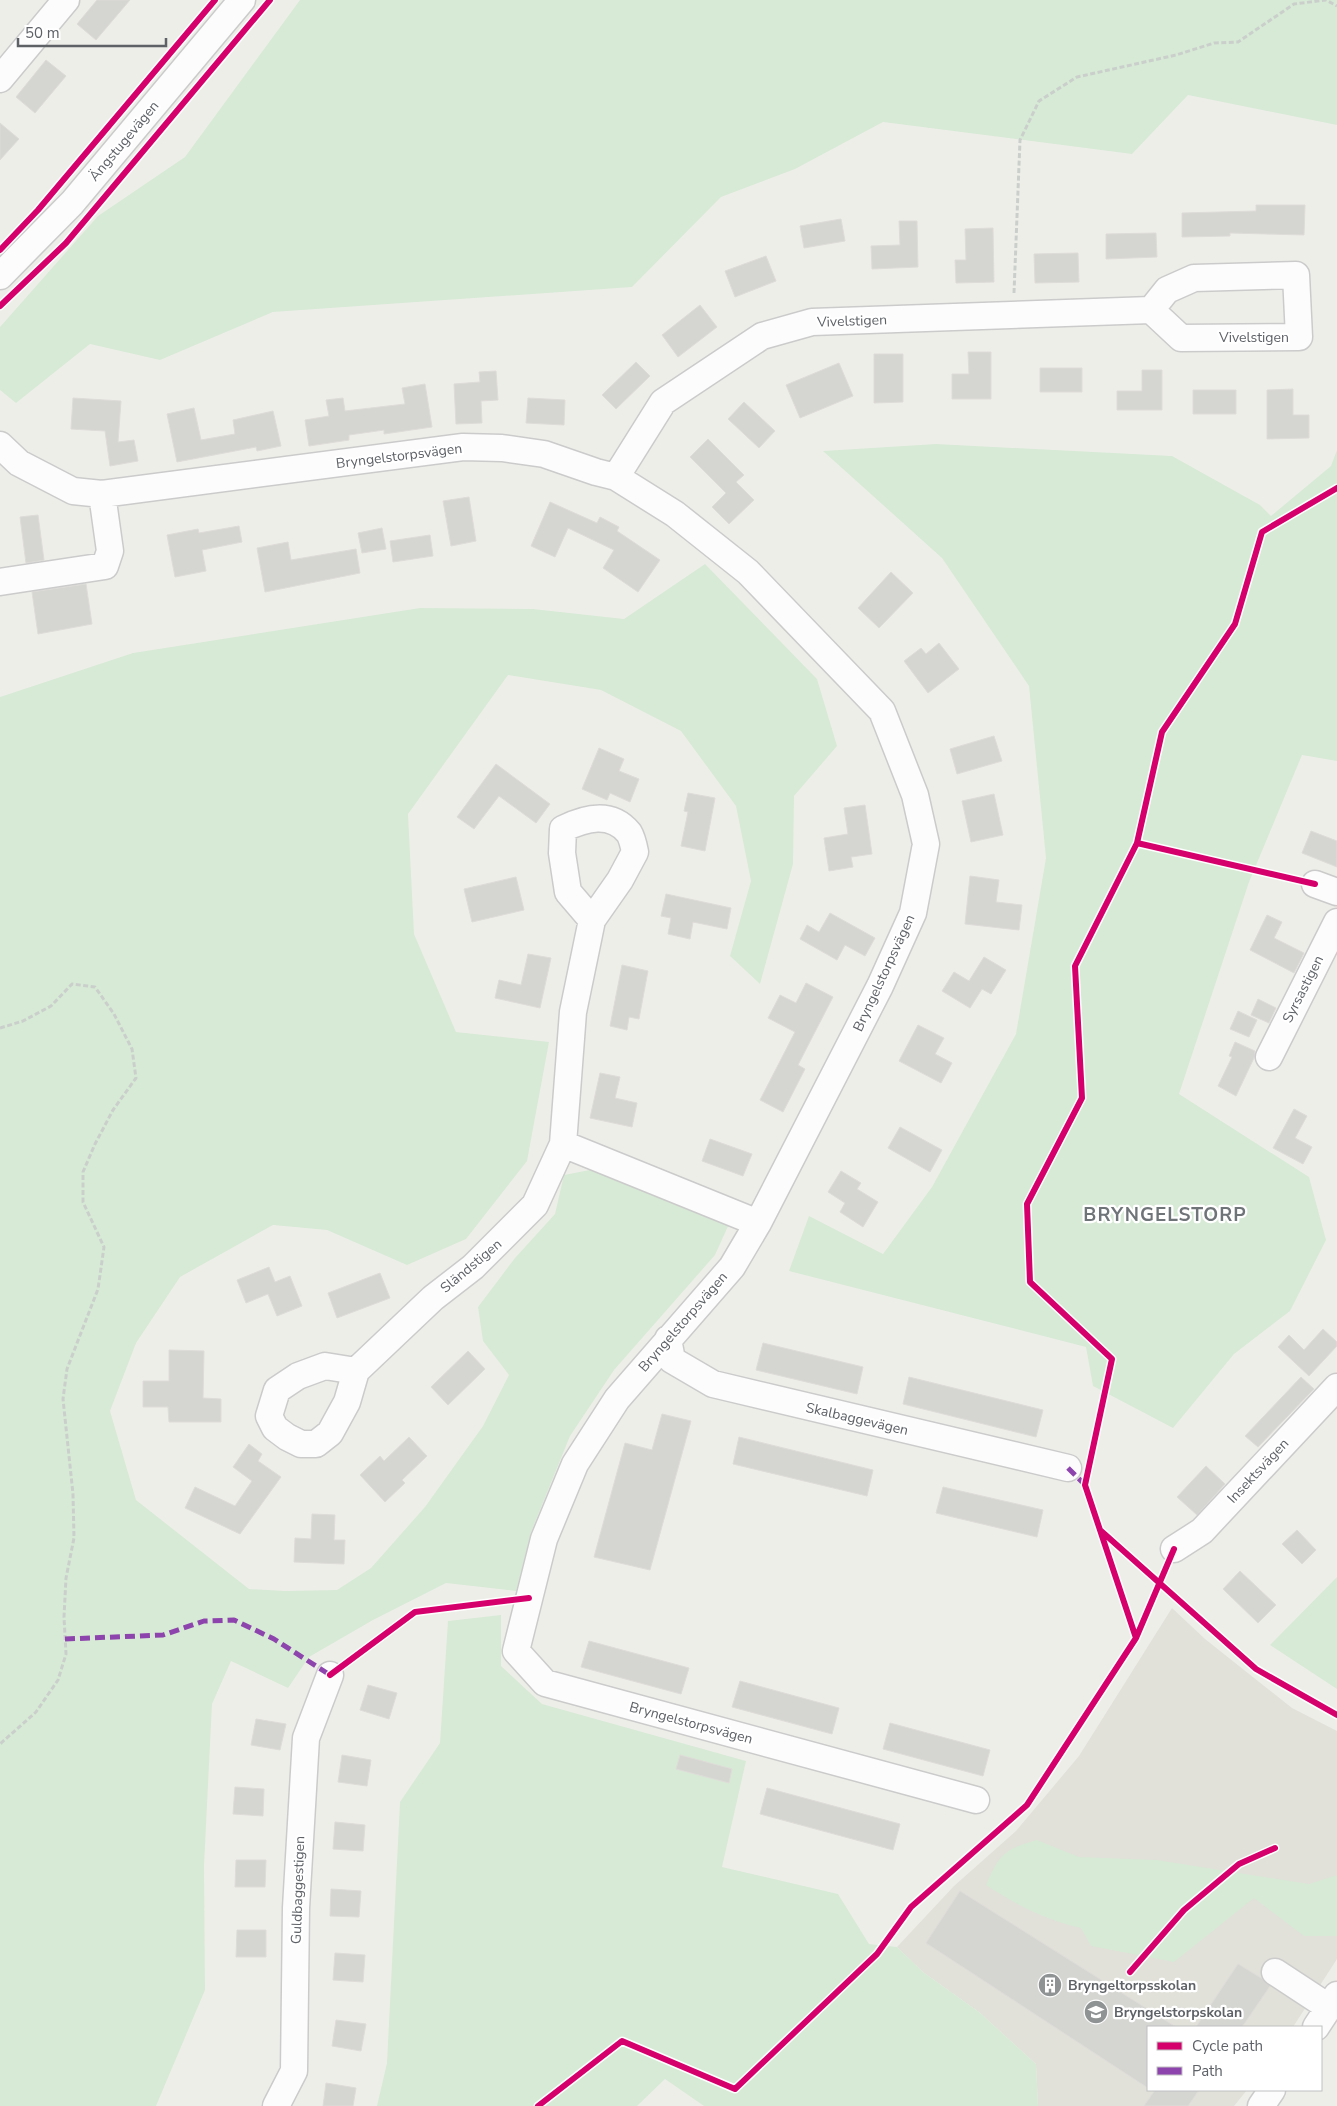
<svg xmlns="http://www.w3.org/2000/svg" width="1337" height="2106" viewBox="0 0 1337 2106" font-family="'Nunito Sans',sans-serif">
<rect width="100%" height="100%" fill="#eeeee9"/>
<path fill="#e1e0d9" d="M 1172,1608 L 1205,1639 L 1292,1708 L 1337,1731 L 1337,1959 L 1293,2027 L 1148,2027 L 1148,2090 L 1247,2090 L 1234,2106 L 1038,2106 L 1036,2064 L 979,2012 L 923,1972 L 897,1947 L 954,1886 L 1016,1831 L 1079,1756 Z"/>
<path fill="#d7ead6" d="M 300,0 L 1337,0 L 1337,125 L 1188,95 L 1132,154 L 883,122 L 795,169 L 721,197 L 632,287 L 273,312 L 160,360 L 90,344 L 16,403 L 0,390 L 0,327 L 98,216 L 185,157 Z
M 936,444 L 1172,456 L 1260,505 L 1271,516 L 1331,466 L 1337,450 L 1337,761 L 1302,755 L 1249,882 L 1179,1094 L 1309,1177 L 1326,1240 L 1290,1311 L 1234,1354 L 1173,1428 L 1093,1386 L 1086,1347 L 789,1271 L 809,1216 L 883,1254 L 932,1187 L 1016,1034 L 1046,858 L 1029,686 L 942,558 L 823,451 Z
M 705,564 L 817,679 L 837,746 L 794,796 L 793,864 L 760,984 L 730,956 L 751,881 L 736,806 L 681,731 L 601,690 L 508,675 L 408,814 L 414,934 L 456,1032 L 549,1042 L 527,1161 L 466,1239 L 407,1265 L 327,1230 L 273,1225 L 180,1277 L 136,1343 L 110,1411 L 136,1500 L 249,1589 L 285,1591 L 337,1590 L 371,1568 L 425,1507 L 483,1426 L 509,1375 L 483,1341 L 478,1307 L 515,1258 L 555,1214 L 564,1175 L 595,1169 L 729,1224 L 715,1255 L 614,1370 L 570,1436 L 531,1532 L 516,1591 L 446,1583 L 373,1620 L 309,1657 L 288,1688 L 231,1661 L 212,1704 L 204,1866 L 205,1990 L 156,2106 L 0,2106 L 0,697 L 133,653 L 420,608 L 533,609 L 624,619 Z
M 1337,1577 L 1337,1689 L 1270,1645 Z
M 501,1615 L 501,1666 L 542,1704 L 746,1761 L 722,1867 L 838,1894 L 869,1944 L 897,1947 L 923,1972 L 979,2012 L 1036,2064 L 1038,2106 L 704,2106 L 665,2079 L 637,2106 L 377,2106 L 387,2063 L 400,1802 L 440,1743 L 448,1621 Z
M 1037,1840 L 1079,1857 L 1157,1860 L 1309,1884 L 1337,1875 L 1337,1936 L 1304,1936 L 1254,1898 L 1174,1962 L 1091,1946 L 1081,1928 C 1046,1920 1016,1905 986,1885 C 999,1854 1005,1849 1037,1840 Z"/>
<path fill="#d5d5d2" stroke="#dedcd8" d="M 97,0 L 130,0 L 96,40 L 77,24 Z
M 46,60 L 66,76 L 35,113 L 16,97 Z
M 0,123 L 19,139 L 0,160 Z
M 1256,205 L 1305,205 L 1304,235 L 1230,233 L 1230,236 L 1182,237 L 1182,213 L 1256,211 Z
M 841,219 L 845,241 L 804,248 L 800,226 Z
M 899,221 L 917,221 L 918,267 L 872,269 L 871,246 L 900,245 Z
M 993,228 L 994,282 L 956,283 L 955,260 L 966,260 L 965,229 Z
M 1156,233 L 1157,257 L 1106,259 L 1106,234 Z
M 1078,253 L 1079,282 L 1035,283 L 1034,254 Z
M 766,256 L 776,281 L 735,297 L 725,271 Z
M 700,305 L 717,327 L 678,357 L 662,335 Z
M 968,352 L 991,352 L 991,399 L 952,399 L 952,374 L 969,374 Z
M 874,354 L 903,354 L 903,402 L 874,403 Z
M 636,362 L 650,376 L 616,409 L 602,395 Z
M 839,363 L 853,396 L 800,418 L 786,385 Z
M 1040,368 L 1082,368 L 1082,392 L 1040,392 Z
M 1142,370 L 1162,370 L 1162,410 L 1117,410 L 1117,391 L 1142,391 Z
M 496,371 L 498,400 L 481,401 L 482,423 L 456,424 L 454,384 L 480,382 L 479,372 Z
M 425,384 L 432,427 L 384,434 L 384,430 L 349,435 L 349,440 L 309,446 L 305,420 L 329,416 L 326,400 L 343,398 L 345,411 L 405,404 L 402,388 Z
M 1293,389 L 1293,415 L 1309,415 L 1309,438 L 1267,439 L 1267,390 Z
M 1193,390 L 1236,390 L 1236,414 L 1193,414 Z
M 73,398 L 121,401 L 118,442 L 134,440 L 138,461 L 110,466 L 105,431 L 71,429 Z
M 528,398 L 565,400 L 564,425 L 526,423 Z
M 744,402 L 775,431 L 759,448 L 728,419 Z
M 194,408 L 201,440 L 235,434 L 233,420 L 273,411 L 281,446 L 257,451 L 256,447 L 177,462 L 167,414 Z
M 708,439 L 744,475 L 736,482 L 754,500 L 729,524 L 712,507 L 726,493 L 690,457 Z
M 469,497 L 476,541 L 451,546 L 443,501 Z
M 550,502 L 597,523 L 600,517 L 619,527 L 617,531 L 660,560 L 638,592 L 603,568 L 614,550 L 568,528 L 555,557 L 531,546 Z
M 38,515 L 44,560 L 26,563 L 20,517 Z
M 239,526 L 242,542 L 202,550 L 206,571 L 175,577 L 167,535 L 198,529 L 199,533 Z
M 382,528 L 386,549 L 362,553 L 358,533 Z
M 430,535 L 433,556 L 393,562 L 390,541 Z
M 288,542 L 291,560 L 356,549 L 360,573 L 265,592 L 257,548 Z
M 891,572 L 913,593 L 879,628 L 858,608 Z
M 86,584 L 92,624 L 38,634 L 32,592 Z
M 939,643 L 959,669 L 928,693 L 904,661 L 921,648 L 926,654 Z
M 994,736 L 1002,761 L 957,774 L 950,749 Z
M 599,748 L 624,759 L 619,771 L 639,779 L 630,802 L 610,793 L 607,800 L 582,789 Z
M 496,764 L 550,804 L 536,823 L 499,796 L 474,829 L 457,817 Z
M 688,793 L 715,798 L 705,851 L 681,846 L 688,812 L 684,811 Z
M 994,794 L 1003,835 L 971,842 L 962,801 Z
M 865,805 L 872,854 L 851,857 L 853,867 L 829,871 L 824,838 L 848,834 L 844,808 Z
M 1311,831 L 1337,841 L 1337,867 L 1302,853 Z
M 970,876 L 999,880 L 996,902 L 1022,905 L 1019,930 L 965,924 Z
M 516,877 L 524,910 L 472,922 L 464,889 Z
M 666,894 L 731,908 L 727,929 L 693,922 L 690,939 L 668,934 L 671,918 L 661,916 Z
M 830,913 L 875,938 L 865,956 L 845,945 L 837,960 L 800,939 L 807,925 L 819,932 Z
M 1267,915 L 1282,922 L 1274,938 L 1304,953 L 1294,973 L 1250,950 Z
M 528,954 L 551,958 L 540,1008 L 495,998 L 499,980 L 521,985 Z
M 984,957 L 1006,970 L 991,994 L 982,989 L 970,1008 L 942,991 L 954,972 L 969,981 Z
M 622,965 L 648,971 L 639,1019 L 629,1017 L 627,1030 L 610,1026 Z
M 806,983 L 833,997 L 798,1065 L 805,1069 L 783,1112 L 760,1100 L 795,1032 L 768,1018 L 780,995 L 796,1003 Z
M 1258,999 L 1276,1008 L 1269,1023 L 1251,1015 Z
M 1238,1011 L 1257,1020 L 1249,1037 L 1230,1029 Z
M 918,1025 L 944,1038 L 935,1054 L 952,1063 L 941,1083 L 899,1061 Z
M 1235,1042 L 1255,1051 L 1254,1058 L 1236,1096 L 1218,1086 L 1232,1057 L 1229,1056 Z
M 600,1073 L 620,1077 L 615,1098 L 637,1103 L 632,1127 L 590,1118 Z
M 1294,1109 L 1307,1116 L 1295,1138 L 1312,1147 L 1303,1164 L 1273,1148 Z
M 900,1127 L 942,1150 L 930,1172 L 888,1148 Z
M 710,1139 L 752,1154 L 743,1176 L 702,1161 Z
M 841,1171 L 861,1183 L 857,1189 L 878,1202 L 863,1227 L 840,1212 L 845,1203 L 828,1192 Z
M 269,1267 L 275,1282 L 290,1276 L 302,1306 L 277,1316 L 268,1294 L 246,1303 L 237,1280 Z
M 380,1273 L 390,1298 L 337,1318 L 328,1293 Z
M 1323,1329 L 1337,1342 L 1337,1346 L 1309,1376 L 1278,1347 L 1289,1335 L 1304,1350 Z
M 763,1343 L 863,1367 L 857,1394 L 756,1370 Z
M 169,1350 L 204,1351 L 203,1398 L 221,1399 L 221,1422 L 169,1422 L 168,1407 L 143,1407 L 143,1381 L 169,1381 Z
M 468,1351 L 485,1369 L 448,1405 L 431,1387 Z
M 909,1377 L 1043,1410 L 1036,1437 L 903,1404 Z
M 1301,1377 L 1314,1389 L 1258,1447 L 1245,1436 Z
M 662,1414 L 691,1421 L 650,1570 L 594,1557 L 625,1443 L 652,1450 Z
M 409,1437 L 427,1456 L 402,1480 L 405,1483 L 385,1502 L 360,1475 L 380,1456 L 384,1461 Z
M 739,1437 L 873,1470 L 867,1496 L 733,1464 Z
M 249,1444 L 262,1454 L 258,1461 L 281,1477 L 240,1534 L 185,1508 L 195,1487 L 235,1506 L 252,1481 L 233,1467 Z
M 1206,1466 L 1225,1484 L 1197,1515 L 1177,1497 Z
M 943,1487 L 1043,1510 L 1037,1537 L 936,1513 Z
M 312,1514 L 335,1515 L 334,1540 L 345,1540 L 344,1564 L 294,1562 L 295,1538 L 311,1539 Z
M 1297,1530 L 1316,1550 L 1302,1564 L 1282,1544 Z
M 1240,1571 L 1276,1605 L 1258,1623 L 1223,1589 Z
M 589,1641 L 689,1668 L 681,1694 L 581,1667 Z
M 740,1681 L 839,1708 L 832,1734 L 732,1707 Z
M 368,1685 L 397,1693 L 389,1719 L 360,1710 Z
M 256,1719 L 286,1724 L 280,1750 L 251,1745 Z
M 890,1723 L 990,1750 L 983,1776 L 883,1749 Z
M 342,1755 L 371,1760 L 367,1786 L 338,1782 Z
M 680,1755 L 732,1769 L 729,1783 L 676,1769 Z
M 235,1787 L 264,1789 L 263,1816 L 233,1814 Z
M 767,1788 L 900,1824 L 893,1850 L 760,1814 Z
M 335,1822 L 365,1825 L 363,1851 L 333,1849 Z
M 236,1860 L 266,1860 L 265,1887 L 235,1887 Z
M 331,1889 L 361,1891 L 359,1917 L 330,1916 Z
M 960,1891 L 1176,2027 L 1148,2027 L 1148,2088 L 926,1943 Z
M 237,1930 L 266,1930 L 266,1957 L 236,1957 Z
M 335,1953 L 365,1955 L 363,1982 L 333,1980 Z
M 1238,1964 L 1261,1978 L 1270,1986 L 1242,2027 L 1196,2027 Z
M 336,2020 L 366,2024 L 361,2051 L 332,2046 Z
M 326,2083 L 356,2088 L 353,2106 L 323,2106 Z
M 1155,2090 L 1199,2090 L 1188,2106 L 1144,2106 Z"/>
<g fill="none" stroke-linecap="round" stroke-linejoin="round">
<g stroke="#cbcbcb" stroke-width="29">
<path id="minor" d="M 0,79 L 66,0
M 0,276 L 72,203 L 242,0
M 0,445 L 19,463 L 73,491 L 102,494 L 463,447 L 502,448 L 544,454 L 596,472 L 616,477 L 675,514 L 748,572 L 882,711 L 915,795 L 926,844 L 913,913 L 880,986 L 758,1223 L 732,1267 L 617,1399 L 575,1464 L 544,1539 L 516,1651 L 545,1683 L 976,1800
M 616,477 L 663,402 L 762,336 L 812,322 L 1151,310 L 1181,338 L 1299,337 L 1296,275 L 1194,278 L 1167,290 L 1151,310
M 0,582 L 105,566 L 110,551 L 102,494
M 1315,884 L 1337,892
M 1269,1057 L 1337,922
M 563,1144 L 758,1223
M 668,1339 L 672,1360 L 713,1384 L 1068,1468
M 356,1371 L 325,1366 L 298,1376 L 277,1390 L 269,1416 L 275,1428 L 287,1437 L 301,1444 L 316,1444 L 330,1433 L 347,1402 L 356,1371 L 433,1298 L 473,1267 L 535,1205 L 563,1144 L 573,1012 L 592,920 L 620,880 L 635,852 C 634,847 632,838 629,833 C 611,811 585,818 563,829 L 562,853 L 568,892 L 592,920
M 1174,1549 L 1202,1531 L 1337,1387
M 1275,1972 L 1330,2008
M 1316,2027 L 1337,1995
M 276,2106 L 294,2071 L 296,1908 L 306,1738 L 330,1675
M 1261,2106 L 1272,2090"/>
</g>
<path stroke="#cacfcc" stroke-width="3" stroke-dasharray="5 2.5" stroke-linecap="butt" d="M 1014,293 L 1020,140 L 1039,101 L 1077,77 L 1176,55 L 1214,43 L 1238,42 L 1294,4 L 1326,0 L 1337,6
M 0,1028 L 23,1021 L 51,1006 L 72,984 L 95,987 L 114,1014 L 132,1049 L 136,1078 L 113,1110 L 95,1144 L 83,1172 L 83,1202 L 104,1247 L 98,1289 L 67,1369 L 63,1399 L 73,1494 L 74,1538 L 66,1578 L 64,1617 L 66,1654 L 58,1680 L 36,1712 L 0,1744"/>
<use href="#minor" stroke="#fcfcfc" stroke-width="26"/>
<path stroke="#8e44ad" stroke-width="5" stroke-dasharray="10 5" stroke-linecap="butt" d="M 1068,1468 L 1085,1485
M 65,1639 L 163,1635 L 204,1621 L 234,1620 L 274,1639 L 330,1675"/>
<g stroke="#fff" stroke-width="9">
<path id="cycleway" d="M 0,250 L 38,210 L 215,0
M 0,306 L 66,243 L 270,0
M 1137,843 L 1315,884
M 1100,1530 L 1256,1669 L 1337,1715
M 1136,1638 L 1174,1549
M 330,1675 L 415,1612 L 529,1598
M 1130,1972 L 1184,1910 L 1239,1864 L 1275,1848
M 538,2106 L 622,2041 L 735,2089 L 877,1954 L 911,1907 L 1027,1805 L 1136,1638 L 1085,1485 L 1112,1359 L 1030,1282 L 1027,1204 L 1082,1098 L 1075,966 L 1137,843 L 1162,732 L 1235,624 L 1262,532 L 1337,488"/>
</g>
<use href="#cycleway" stroke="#d6006c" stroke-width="6"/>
</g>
<defs>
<g id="building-disc" transform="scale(1.25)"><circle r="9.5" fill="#909394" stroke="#fff"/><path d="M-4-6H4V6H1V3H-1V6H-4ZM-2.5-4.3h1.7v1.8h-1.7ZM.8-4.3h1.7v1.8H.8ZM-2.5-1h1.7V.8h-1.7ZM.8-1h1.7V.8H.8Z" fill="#fff"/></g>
<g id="school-disc" transform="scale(1.25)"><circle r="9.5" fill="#909394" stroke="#fff"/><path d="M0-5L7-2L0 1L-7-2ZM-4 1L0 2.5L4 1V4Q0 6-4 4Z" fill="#fff"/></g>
</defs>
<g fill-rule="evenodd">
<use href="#building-disc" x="1050" y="1985"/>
<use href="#school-disc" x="1096" y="2012"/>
</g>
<g text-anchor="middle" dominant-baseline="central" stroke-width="4.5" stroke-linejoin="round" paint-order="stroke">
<g font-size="14" fill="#5e6267" stroke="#fff">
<text transform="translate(124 141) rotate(-50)">Ängstugevägen</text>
<text transform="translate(852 321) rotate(-2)">Vivelstigen</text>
<text x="1254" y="337">Vivelstigen</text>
<text transform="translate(399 456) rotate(-7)">Bryngelstorpsvägen</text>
<text transform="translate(884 973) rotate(-65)">Bryngelstorpsvägen</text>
<text transform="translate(1303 989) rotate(-63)">Syrsastigen</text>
<text transform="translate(471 1266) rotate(-40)">Sländstigen</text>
<text transform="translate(683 1322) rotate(-49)">Bryngelstorpsvägen</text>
<text transform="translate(857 1419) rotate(13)">Skalbaggevägen</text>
<text transform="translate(1258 1471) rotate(-47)">Insektsvägen</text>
<text transform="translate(691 1723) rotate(15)">Bryngelstorpsvägen</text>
<text transform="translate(298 1890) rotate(-88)">Guldbaggestigen</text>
</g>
<g font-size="14" font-weight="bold" fill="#5e6267" stroke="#fff" text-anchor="start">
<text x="1068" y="1985">Bryngeltorpsskolan</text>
<text x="1114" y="2012">Bryngelstorpskolan</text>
</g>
<g font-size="19" font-weight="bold" letter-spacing="1" fill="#6f7479" stroke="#fff">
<text x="1165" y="1215">BRYNGELSTORP</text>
</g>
</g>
<rect x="1147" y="2026" width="175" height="65" fill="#ffffff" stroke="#bfc0c2"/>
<rect x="1157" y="2042" width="25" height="8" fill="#d6006c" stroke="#bfc0c2"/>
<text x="1192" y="2051" font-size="15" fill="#5e6267">Cycle path</text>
<rect x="1157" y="2067" width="25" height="8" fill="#8e44ad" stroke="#bfc0c2"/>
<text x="1192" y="2076" font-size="15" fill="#5e6267">Path</text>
<path d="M18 38v8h148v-8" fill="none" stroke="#5e6267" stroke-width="2.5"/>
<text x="25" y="38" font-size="15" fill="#5e6267" stroke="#ffffff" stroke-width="4" paint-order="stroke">50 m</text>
</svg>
